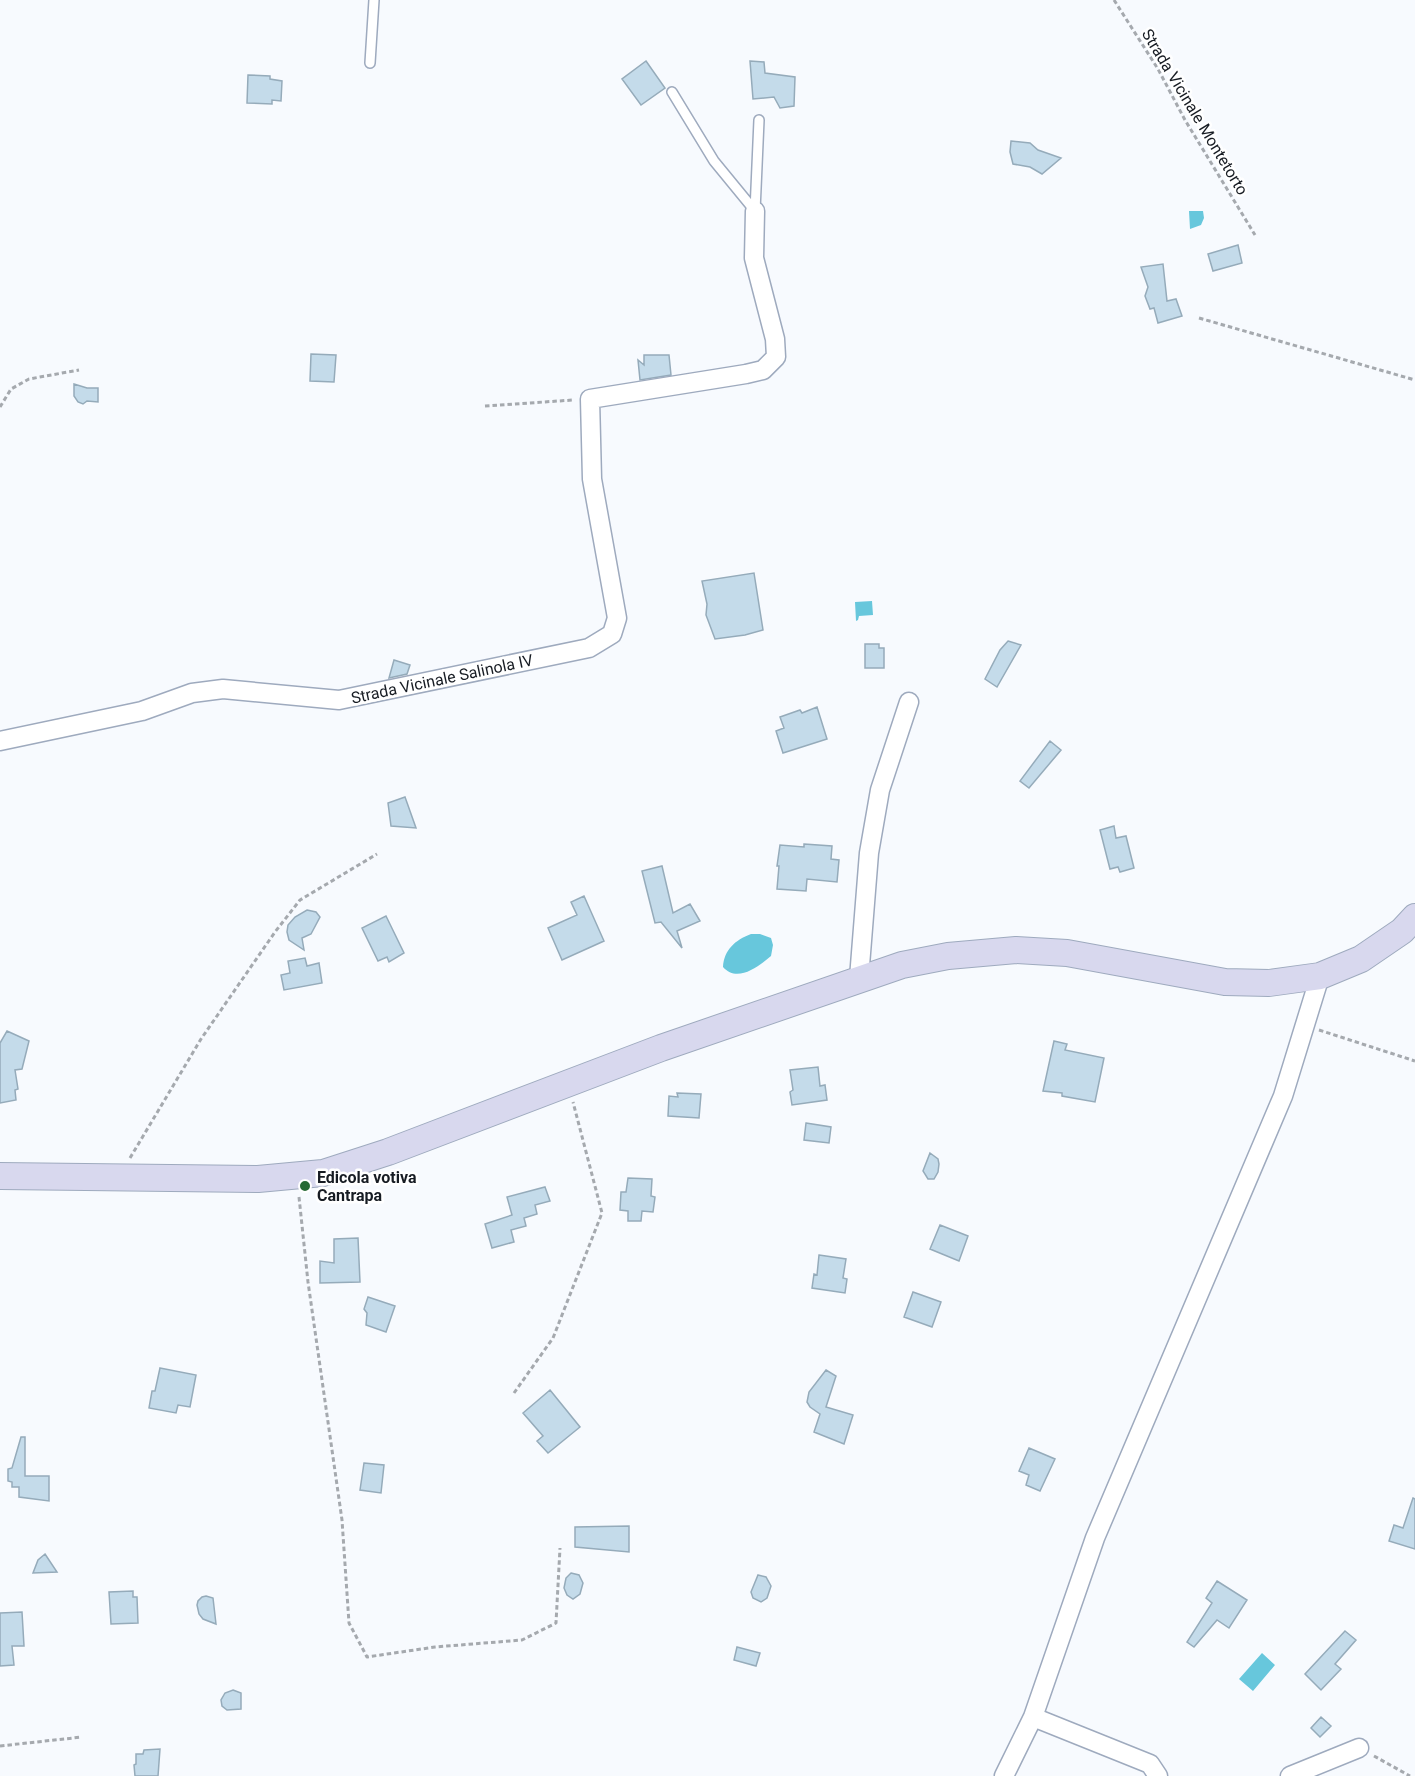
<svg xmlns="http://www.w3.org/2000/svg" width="1415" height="1776" viewBox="0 0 1415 1776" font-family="Roboto,sans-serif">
<rect width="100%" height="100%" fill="#f7fafe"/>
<path fill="#67c7dc" d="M 1189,211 L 1203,211 L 1204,218 L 1201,225 L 1190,229 Z
M 872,601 L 873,615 L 859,616 L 858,620 L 856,621 L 855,602 Z
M 751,934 L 760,934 L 771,938 L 773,945 L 771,956 C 758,967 737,983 723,967 C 724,950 735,940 751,934 Z
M 1262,1653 L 1275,1665 L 1253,1691 L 1239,1679 Z"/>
<path fill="#c4dbea" stroke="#95abba" stroke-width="1.5" d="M 646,61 L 665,88 L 641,105 L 622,79 Z
M 750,61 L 764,62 L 765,73 L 795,77 L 794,106 L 780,108 L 774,97 L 753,99 Z
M 248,75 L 270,76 L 270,79 L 282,81 L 281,101 L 272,100 L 272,104 L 247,103 Z
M 1011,141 L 1030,143 L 1038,150 L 1061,158 L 1042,174 L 1030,167 L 1013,164 L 1010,152 Z
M 1238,245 L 1242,263 L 1213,271 L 1208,254 Z
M 1163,264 L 1167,301 L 1176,299 L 1182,316 L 1158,323 L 1154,308 L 1150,309 L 1145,296 L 1148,287 L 1141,267 Z
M 311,354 L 336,355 L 334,382 L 310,381 Z
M 644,355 L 669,355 L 671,375 L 640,380 L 638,360 L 644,365 Z
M 74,384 L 87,388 L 98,388 L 98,402 L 87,401 L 83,404 L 78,402 L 74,396 Z
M 754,573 L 763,630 L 745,635 L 715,639 L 706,615 L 707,604 L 702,581 Z
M 1008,641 L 1021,645 L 997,687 L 985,679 L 1000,650 Z
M 865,644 L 879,644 L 879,648 L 884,648 L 884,668 L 865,668 Z
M 394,660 L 410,665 L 407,674 L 389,678 Z
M 817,707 L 827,739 L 783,753 L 776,731 L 784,728 L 780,717 L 800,710 L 802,713 Z
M 1050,741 L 1061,750 L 1029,788 L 1020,781 Z
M 405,797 L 416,828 L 391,826 L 388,803 Z
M 1114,826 L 1116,838 L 1126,836 L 1134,868 L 1120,872 L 1118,867 L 1110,869 L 1100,830 Z
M 804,844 L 832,846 L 831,859 L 839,860 L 837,882 L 807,879 L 806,891 L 777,889 L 779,866 L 777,866 L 780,845 L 804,847 Z
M 662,866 L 673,913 L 690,904 L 700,921 L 677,931 L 682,948 L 661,922 L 655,923 L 642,871 Z
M 584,896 L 604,941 L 562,960 L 548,928 L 577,915 L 571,902 Z
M 307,910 L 316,912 L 320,917 L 311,934 L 302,938 L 304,950 L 289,940 L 287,932 L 288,925 L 295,917 Z
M 386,916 L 404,953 L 389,962 L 387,957 L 378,961 L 362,928 Z
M 305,958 L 307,966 L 319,963 L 322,983 L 284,990 L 281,975 L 290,973 L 288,961 Z
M 7,1031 L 29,1041 L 22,1069 L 15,1070 L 18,1089 L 15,1090 L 16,1100 L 0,1103 L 0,1043 Z
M 1054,1041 L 1067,1044 L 1065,1050 L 1104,1058 L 1095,1102 L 1062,1096 L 1062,1093 L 1043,1091 Z
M 818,1067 L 820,1086 L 825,1085 L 827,1100 L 792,1105 L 790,1092 L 793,1090 L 790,1070 Z
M 677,1093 L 701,1094 L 699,1118 L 668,1116 L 669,1096 L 678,1097 Z
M 806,1123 L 831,1127 L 829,1143 L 804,1140 Z
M 930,1153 L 938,1159 L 939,1164 L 938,1172 L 934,1179 L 928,1179 L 923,1171 Z
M 628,1178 L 652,1179 L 651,1196 L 655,1197 L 653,1212 L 642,1211 L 641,1221 L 628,1221 L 628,1211 L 620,1210 L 621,1192 L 626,1192 Z
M 545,1187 L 550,1201 L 535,1205 L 537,1214 L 524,1218 L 526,1226 L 511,1230 L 514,1242 L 492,1248 L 485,1224 L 512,1215 L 507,1197 Z
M 940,1225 L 968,1236 L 959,1261 L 930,1249 Z
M 358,1238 L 360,1282 L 320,1283 L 320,1261 L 334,1263 L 334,1239 Z
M 819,1255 L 846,1259 L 843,1278 L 847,1279 L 845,1293 L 812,1288 L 814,1274 L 817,1275 Z
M 913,1292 L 941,1302 L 932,1327 L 904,1317 Z
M 368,1297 L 395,1306 L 386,1332 L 366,1325 L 367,1313 L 364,1309 Z
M 160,1368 L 196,1375 L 190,1407 L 178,1405 L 176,1413 L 149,1408 L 152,1391 L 155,1391 Z
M 826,1370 L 836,1376 L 826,1407 L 853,1415 L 844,1444 L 814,1432 L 820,1414 L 810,1407 L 807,1402 L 809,1392 Z
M 550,1390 L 580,1427 L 548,1453 L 537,1441 L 543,1436 L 523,1413 Z
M 21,1437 L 25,1437 L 25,1476 L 49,1476 L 49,1501 L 19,1497 L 19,1487 L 12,1487 L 12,1482 L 8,1481 L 8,1469 L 12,1468 Z
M 1029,1448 L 1055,1459 L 1040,1491 L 1026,1485 L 1029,1475 L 1019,1471 Z
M 364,1463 L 384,1465 L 381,1493 L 360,1490 Z
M 1413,1498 L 1415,1499 L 1415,1549 L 1389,1541 L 1394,1525 L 1403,1528 Z
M 629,1526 L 629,1552 L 575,1547 L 575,1527 Z
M 45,1554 L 57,1572 L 33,1573 L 38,1560 Z
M 571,1573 L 579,1575 L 583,1583 L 580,1594 L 573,1599 L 567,1595 L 564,1588 L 566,1578 Z
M 758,1575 L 766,1577 L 771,1586 L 767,1598 L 761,1602 L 753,1598 L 751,1592 Z
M 1217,1581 L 1247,1600 L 1229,1628 L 1217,1620 L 1194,1647 L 1187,1642 L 1212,1603 L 1206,1598 Z
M 133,1591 L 133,1597 L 137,1597 L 138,1623 L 111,1624 L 109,1592 Z
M 206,1596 L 213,1598 L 216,1624 L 203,1619 L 199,1614 L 197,1605 L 198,1601 L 202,1597 Z
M 22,1612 L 24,1646 L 12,1646 L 14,1665 L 0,1666 L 0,1613 Z
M 1345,1631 L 1356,1640 L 1335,1664 L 1341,1669 L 1321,1690 L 1305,1674 Z
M 737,1647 L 760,1653 L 756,1666 L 734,1660 Z
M 233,1690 L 241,1693 L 241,1709 L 227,1710 L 222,1706 L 221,1700 L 225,1693 Z
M 1321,1717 L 1331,1726 L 1320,1737 L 1311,1728 Z
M 160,1749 L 158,1776 L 135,1776 L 134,1765 L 136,1764 L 136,1754 L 143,1754 L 144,1750 Z"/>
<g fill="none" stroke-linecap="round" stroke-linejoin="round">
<g stroke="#9eaabe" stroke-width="12">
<path id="lane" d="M 370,63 L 374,0
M 672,92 L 714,161 L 755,211 L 759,120"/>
</g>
<g stroke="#9eaabe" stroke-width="21">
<path id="street" d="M 0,741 L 142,711 L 192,693 L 223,689 L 339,700 L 589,648 L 612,634 L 617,618 L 592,479 L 590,399 L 746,374 L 763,370 L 776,357 L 775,339 L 754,258 L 755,211
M 859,978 L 869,853 L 880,790 L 909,702
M 1033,1717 L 1150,1764 L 1158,1776
M 1004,1776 L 1033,1717 L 1095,1538 L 1283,1096 L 1320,976
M 1290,1776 L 1359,1748"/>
</g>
<g stroke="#9eaabe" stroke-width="28">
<path id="secondary" d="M 0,1176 L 258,1179 L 323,1173 L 388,1152 L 661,1048 L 902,965 L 948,956 L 1016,950 L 1067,953 L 1225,982 L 1269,983 L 1320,976 L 1361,959 L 1402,931 L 1415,917"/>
</g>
<path stroke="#a5a9ae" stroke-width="3" stroke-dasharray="4.5 3" stroke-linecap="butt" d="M 1114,0 L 1158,69 L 1185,120 L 1255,235
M 1199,318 L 1415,380
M 485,406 L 573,400
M 0,407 L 11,389 L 29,379 L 79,370
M 1319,1030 L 1415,1061
M 130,1158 L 201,1039 L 275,932 L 300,900 L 377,854
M 299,1197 L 308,1282 L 342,1520 L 349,1623 L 367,1657 L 435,1647 L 522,1640 L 556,1623 L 560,1548
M 514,1393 L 553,1338 L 602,1213 L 573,1102
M 0,1746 L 82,1737
M 1374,1756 L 1410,1776"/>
<use href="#lane" stroke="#fff" stroke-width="9"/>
<use href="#street" stroke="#fff" stroke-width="18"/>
<use href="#secondary" stroke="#d8d8ee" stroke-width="26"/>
</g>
<circle fill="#266934" stroke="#fff" stroke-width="2" cx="305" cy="1186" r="6"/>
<g text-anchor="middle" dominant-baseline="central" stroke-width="5" stroke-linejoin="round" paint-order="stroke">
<g font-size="16" fill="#171c23" stroke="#fff">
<text transform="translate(1195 112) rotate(59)">Strada Vicinale Montetorto</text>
<text transform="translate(442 679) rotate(-12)">Strada Vicinale Salinola IV</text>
</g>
<g font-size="16" font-weight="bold" fill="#171c23" stroke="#fff" text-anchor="start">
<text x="317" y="1177">Edicola votiva<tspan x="317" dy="18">Cantrapa</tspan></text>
</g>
</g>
</svg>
